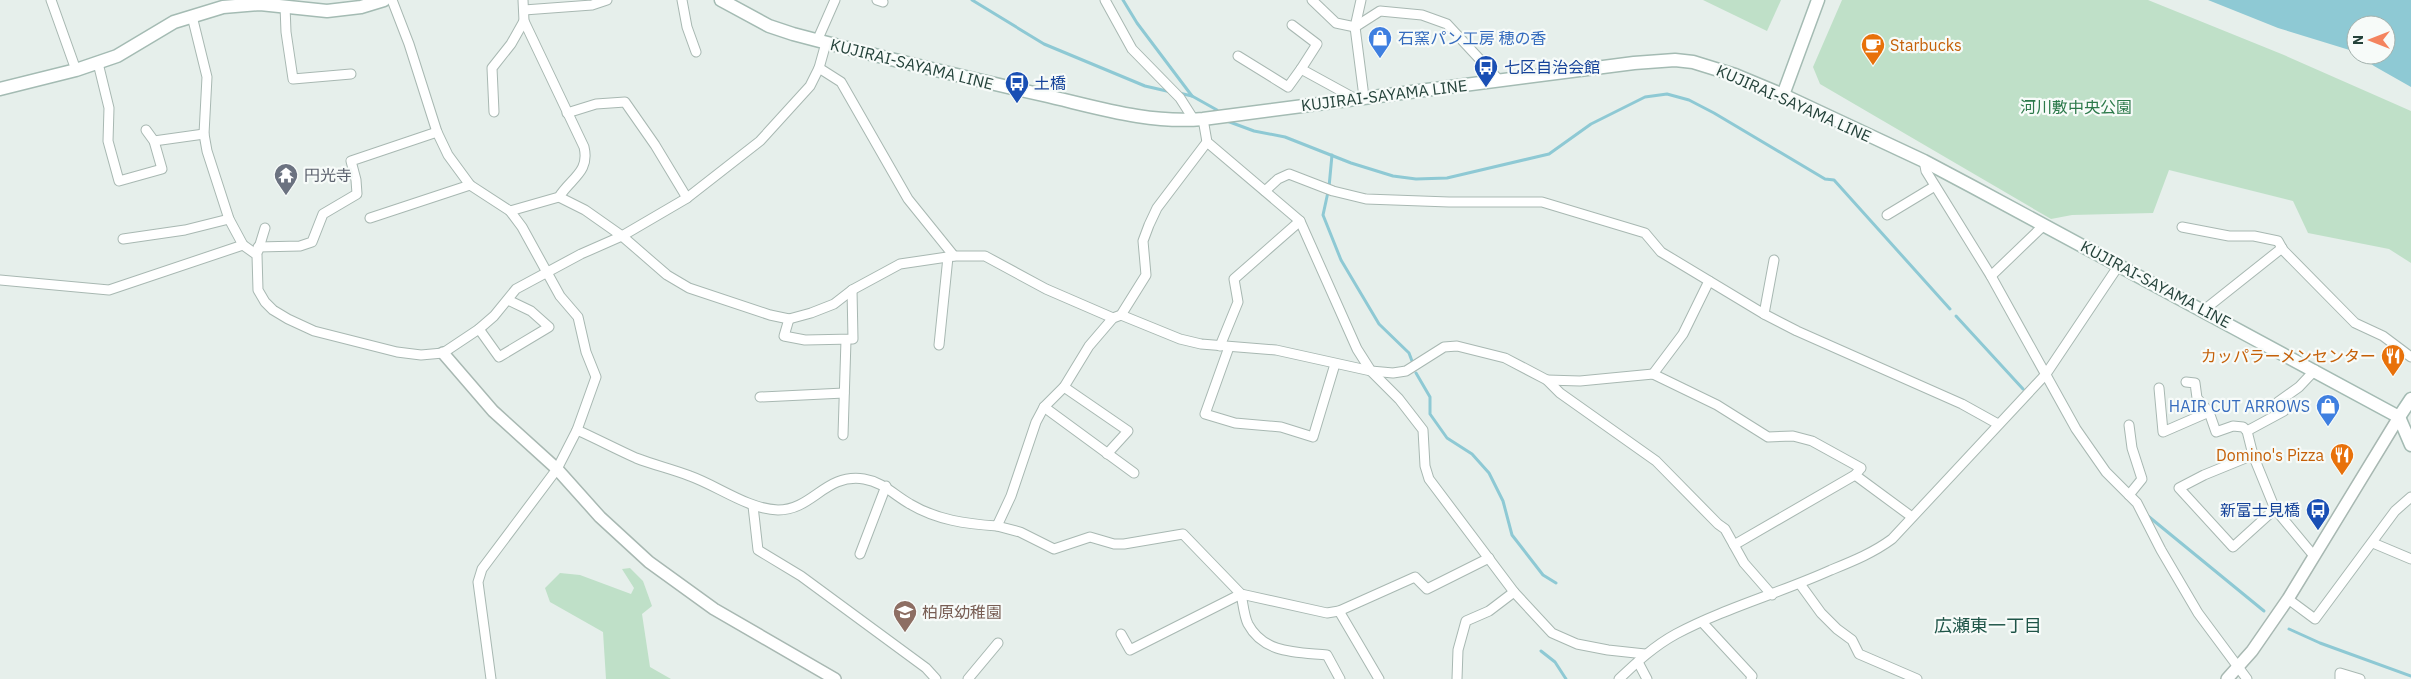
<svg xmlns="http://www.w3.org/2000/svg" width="2411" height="679" viewBox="0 0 2411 679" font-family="'IBM Plex Sans','Noto Sans JP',sans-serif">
<rect width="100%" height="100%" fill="#e6efeb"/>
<g fill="#bfe0c8">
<path d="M1703,0H1781L1767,31Z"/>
<path d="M1842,0H2148L2284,55L2411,111V263L2389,249L2308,233L2293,201L2169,170L2153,213L2072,215L2051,219L1820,84L1813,67Z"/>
<path d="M630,568L643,581L652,606L642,614L650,667L671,679H606L603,632L550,602L545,588L560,573L580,575L631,594L634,588L622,569Z"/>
</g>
<path fill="#8ec9d4" d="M2208,0H2411V87L2374,66L2359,55H2386V25H2356V52L2278,28Z"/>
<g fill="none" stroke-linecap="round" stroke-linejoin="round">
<g stroke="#8ec9d4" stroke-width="3">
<path d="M972,0L1044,44L1145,86L1171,92"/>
<path d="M1123,0L1137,23L1192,96"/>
<path d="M1179,93L1192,96L1217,110"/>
<path d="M1227,121L1254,131L1285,137L1351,163L1393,176L1416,179L1447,178L1549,154L1591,124L1645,97L1667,94L1689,100L1714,113L1825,179L1834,180L1950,309"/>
<path d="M1329,187L1332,155"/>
<path d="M1328,192L1323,215L1341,260L1379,324L1409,353L1412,361"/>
<path d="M1956,316L2023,389"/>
<path d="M1416,373L1430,397V414L1447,438L1472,454L1489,473L1503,501L1512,535L1543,575L1556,583"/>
<path d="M2148,516L2264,611"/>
<path d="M2289,629L2320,643L2411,676"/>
<path d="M1541,651L1555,662L1566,679"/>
</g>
<g stroke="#a8b8b2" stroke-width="11">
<g id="minor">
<path d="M51,0L76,70"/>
<path d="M392,0L409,44L437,132L448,155L470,185L510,211L522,227L560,296L578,317L586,352L596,377L577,430L557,469L482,569L478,582L491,679"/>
<path d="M682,0L687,27L696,52"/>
<path d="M877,0L883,2"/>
<path d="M1105,0L1132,49L1180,98L1194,120"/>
<path d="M1312,0L1336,23L1355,27L1380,11L1422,15L1447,24L1499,80"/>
<path d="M1361,0L1355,27L1364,97"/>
<path d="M285,6L286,32L293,79L351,74"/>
<path d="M524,10L592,5L607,0"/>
<path d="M192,16L207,77L204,134L207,151L229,219L243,245L257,255L258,290L265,302L273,310L288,319L314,331L397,352L421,355L443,353L479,329L494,316L516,289L581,254L622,236L687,198L760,141L810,86L819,68L826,43"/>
<path d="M1292,25L1317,44L1301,69L1354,98"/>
<path d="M817,41L835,0"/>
<path d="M1238,56L1288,87L1301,69"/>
<path d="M98,63L109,108L108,141L119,181L162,169L154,141L146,130"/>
<path d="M819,68L841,82L908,199L954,256"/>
<path d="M494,112L492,68L511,44L524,21"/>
<path d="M567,113L596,104L625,102L655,145L687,198"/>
<path d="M1203,119L1207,142L1300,221L1357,349L1371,371L1399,399L1423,430L1425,466L1429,479L1514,592L1552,633L1577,644L1608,650L1645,654"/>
<path d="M154,141L204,134"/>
<path d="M1924,161L1926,171L1991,276L2076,429L2106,472L2137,503L2161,550L2198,613L2247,679"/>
<path d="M1265,191L1278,179L1289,174L1333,191L1366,199L1449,202H1542L1645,233L1661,252L1764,314L1797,331L1962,404L1998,424"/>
<path d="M559,197L585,210L622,236L667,275L689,288L770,315L789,319L811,313L834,304L852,290L900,264L954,256H985L1046,289L1113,318"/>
<path d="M510,211L559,197C571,178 590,172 584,147L524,21L523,0"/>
<path d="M1887,215L1935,186"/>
<path d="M370,218L470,185"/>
<path d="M2182,227L2229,236H2254L2278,241L2283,250L2355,323L2383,336L2411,357"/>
<path d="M123,239L185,230L229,219"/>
<path d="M258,247L300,246L312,242L323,214L357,194L356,180L351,161L437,132"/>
<path d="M258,251L265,228"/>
<path d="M1991,276L2044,225"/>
<path d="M0,280L109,290L243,245"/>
<path d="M2204,310L2282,248"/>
<path d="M1764,314L1774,260"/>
<path d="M1121,315L1180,339L1201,344L1276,350L1371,371L1393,373L1406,371L1444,347L1457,346L1505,358L1547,380L1560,393L1656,461L1718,524L1725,529L1744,563L1772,595"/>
<path d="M789,319L784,336L805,340L853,339L852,290"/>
<path d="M479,329L499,357L549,327L531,311L508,300"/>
<path d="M939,345L948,257"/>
<path d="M1220,346L1238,302L1234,279L1300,221"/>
<path d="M1229,347L1205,414L1235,423L1281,427L1313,437L1335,364"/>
<path d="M1653,374L1683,334L1709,281"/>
<path d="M1547,380L1580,381L1653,374L1717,405L1768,437L1793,436L1812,441L1861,468L1855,475L1734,545"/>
<path d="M2186,382L2195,383L2197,398L2209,412L2216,432L2233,426L2243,427L2247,431L2253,455L2275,509L2314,556"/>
<path d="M1064,387L1128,431L1107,454"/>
<path d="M2159,388L2163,432L2209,412"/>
<path d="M760,397L844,393"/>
<path d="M1044,407L1134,473"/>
<path d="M2129,425L2132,448L2142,479L2129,495"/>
<path d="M577,430C597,439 616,449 636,458C654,465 672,469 690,476C718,486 748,509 778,510C813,510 825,473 864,479C883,482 894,495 910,504C937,520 966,524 997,526L1011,496L1036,422L1044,407L1064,387L1089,346L1113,318L1121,315L1146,275L1143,241L1149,225L1157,208L1207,142"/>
<path d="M2247,431L2284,411L2278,402L2299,387L2315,370"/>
<path d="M843,435L846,340"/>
<path d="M2253,455L2204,475L2179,488L2233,547L2275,509"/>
<path d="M1855,475L1912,517"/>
<path d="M753,506L758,550L801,576L926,668L936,679"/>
<path d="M997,526L1020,532L1054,549L1090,537L1114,544H1124L1183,534L1241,594L1327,613L1339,611L1415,577L1427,589L1489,558"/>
<path d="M2373,543L2411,559"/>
<path d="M860,554L886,486"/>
<path d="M1800,584L1821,613L1837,629L1852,640L1859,654L1917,679"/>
<path d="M2288,599L2315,619L2395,511L2411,497"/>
<path d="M1339,611L1379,679"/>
<path d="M1702,622L1752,676L1751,679"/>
<path d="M1121,634L1130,650L1241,594C1243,603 1244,616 1248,624C1264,654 1297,652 1327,655L1340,679"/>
<path d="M1638,662L1647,679"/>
<path d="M968,679L998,643"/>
<path d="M1457,679L1458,650L1466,621L1489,611L1514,592"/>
<path d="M1619,679C1637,662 1654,646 1676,634C1725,608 1780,593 1831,570C1853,561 1873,553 1892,539L2046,374L2119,265"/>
<path d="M2340,679V673L2360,679"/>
</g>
</g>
<g stroke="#a8b8b2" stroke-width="14">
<g id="tertiary">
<path d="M443,353L493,411L557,469L600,517L649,562L714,609L835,679"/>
<path d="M2227,679L2252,651L2288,599L2399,417"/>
</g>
</g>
<g stroke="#a4bbb3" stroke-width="15">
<g id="secondary">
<path d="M721,0L769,26L793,34C876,56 959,76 1043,95C1096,107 1148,124 1203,119L1634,63L1675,60L1693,62L1735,75L1783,95L1924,161L1973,187L2399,417L2411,445"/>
<path d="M0,89L76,70L117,56L174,22L223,7L260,4L327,11L361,7L384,0"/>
<path d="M1783,95L1818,0"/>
<path d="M2399,417L2411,399"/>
</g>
</g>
<use href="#minor" stroke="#fff" stroke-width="9"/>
<use href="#tertiary" stroke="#fff" stroke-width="11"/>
<use href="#secondary" stroke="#fff" stroke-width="12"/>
</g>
<defs>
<g id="shop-pin" transform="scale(1.25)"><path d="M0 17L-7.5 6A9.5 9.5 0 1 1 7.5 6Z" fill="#3f7fe0" stroke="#f7fbf9"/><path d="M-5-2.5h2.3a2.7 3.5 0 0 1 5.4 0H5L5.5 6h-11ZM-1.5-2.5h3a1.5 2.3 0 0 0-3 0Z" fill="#fff"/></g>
<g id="cafe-pin" transform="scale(1.25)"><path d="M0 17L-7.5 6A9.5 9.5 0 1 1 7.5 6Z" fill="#e8710a" stroke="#f7fbf9"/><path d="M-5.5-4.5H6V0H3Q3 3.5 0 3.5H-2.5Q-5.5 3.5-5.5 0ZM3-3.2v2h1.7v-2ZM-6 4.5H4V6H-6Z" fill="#fff"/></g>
<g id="bus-pin" transform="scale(1.25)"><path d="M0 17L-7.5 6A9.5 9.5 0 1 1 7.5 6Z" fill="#1a4fb4" stroke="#f7fbf9"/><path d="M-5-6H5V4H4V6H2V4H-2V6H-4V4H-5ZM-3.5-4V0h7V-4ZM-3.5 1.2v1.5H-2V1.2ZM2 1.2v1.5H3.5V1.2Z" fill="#fff"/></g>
<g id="temple-pin" transform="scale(1.25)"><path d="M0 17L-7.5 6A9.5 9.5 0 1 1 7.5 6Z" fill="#6b7280" stroke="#f7fbf9"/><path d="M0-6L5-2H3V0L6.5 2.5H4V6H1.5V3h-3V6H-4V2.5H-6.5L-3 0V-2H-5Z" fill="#fff"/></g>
<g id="restaurant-pin" transform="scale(1.25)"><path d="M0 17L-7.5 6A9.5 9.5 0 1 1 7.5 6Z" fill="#e8710a" stroke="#f7fbf9"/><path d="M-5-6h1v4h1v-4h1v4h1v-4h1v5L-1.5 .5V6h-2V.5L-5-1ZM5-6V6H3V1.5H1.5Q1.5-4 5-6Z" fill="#fff"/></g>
<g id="school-pin" transform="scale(1.25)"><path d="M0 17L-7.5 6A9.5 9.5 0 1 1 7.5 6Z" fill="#8d6e63" stroke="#f7fbf9"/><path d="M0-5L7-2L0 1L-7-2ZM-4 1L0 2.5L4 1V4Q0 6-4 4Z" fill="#fff"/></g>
</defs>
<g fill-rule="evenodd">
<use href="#shop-pin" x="1380" y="38"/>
<use href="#cafe-pin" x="1873" y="45"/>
<use href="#bus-pin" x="1486" y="67"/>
<use href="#bus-pin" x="1017" y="83"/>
<use href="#temple-pin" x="286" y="175"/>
<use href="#restaurant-pin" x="2393" y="356"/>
<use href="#shop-pin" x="2328" y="406"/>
<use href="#restaurant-pin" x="2342" y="455"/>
<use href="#bus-pin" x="2318" y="510"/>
<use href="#school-pin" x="905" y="612"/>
</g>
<g text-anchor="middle" stroke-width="4.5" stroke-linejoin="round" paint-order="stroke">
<g font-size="16" fill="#366cbe" stroke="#f7fbf9" text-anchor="start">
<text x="1398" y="44">石窯パン工房 穂の香</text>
<text x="2310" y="412" text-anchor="end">HAIR CUT ARROWS</text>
</g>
<g font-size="16" fill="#c56008" stroke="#f7fbf9" text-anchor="end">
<text x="1890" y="51" text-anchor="start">Starbucks</text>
<text x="2376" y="362">カッパラーメンセンター</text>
<text x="2324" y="461">Domino's Pizza</text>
</g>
<g font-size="16" fill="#24423a" stroke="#f7fbf9">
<text transform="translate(912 64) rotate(14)" y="6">KUJIRAI-SAYAMA LINE</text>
<text transform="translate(1384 95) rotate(-7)" y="6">KUJIRAI-SAYAMA LINE</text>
<text transform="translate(1794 103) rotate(24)" y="6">KUJIRAI-SAYAMA LINE</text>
<text transform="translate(2156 284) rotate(28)" y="6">KUJIRAI-SAYAMA LINE</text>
</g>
<g font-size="16" fill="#164399" stroke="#f7fbf9" text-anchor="start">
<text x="1504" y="73">七区自治会館</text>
<text x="1034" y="89">土橋</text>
<text x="2300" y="516" text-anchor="end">新富士見橋</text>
</g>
<g font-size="16" fill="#2d7a4b" stroke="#f7fbf9">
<text x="2076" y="113">河川敷中央公園</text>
</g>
<g font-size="16" fill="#5b616d" stroke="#f7fbf9" text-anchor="start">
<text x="304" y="181">円光寺</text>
</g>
<g font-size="16" fill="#785e54" stroke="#f7fbf9" text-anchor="start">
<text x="922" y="618">柏原幼稚園</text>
</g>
<g font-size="18" fill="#1f5548" stroke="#f7fbf9">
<text x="1988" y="632">広瀬東一丁目</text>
</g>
</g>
<g transform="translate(2371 40) rotate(270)"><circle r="24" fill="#f7fbf9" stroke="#a3b1ad"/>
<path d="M0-4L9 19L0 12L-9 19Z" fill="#f4845f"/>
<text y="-8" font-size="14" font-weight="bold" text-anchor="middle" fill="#24423a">N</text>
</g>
</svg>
